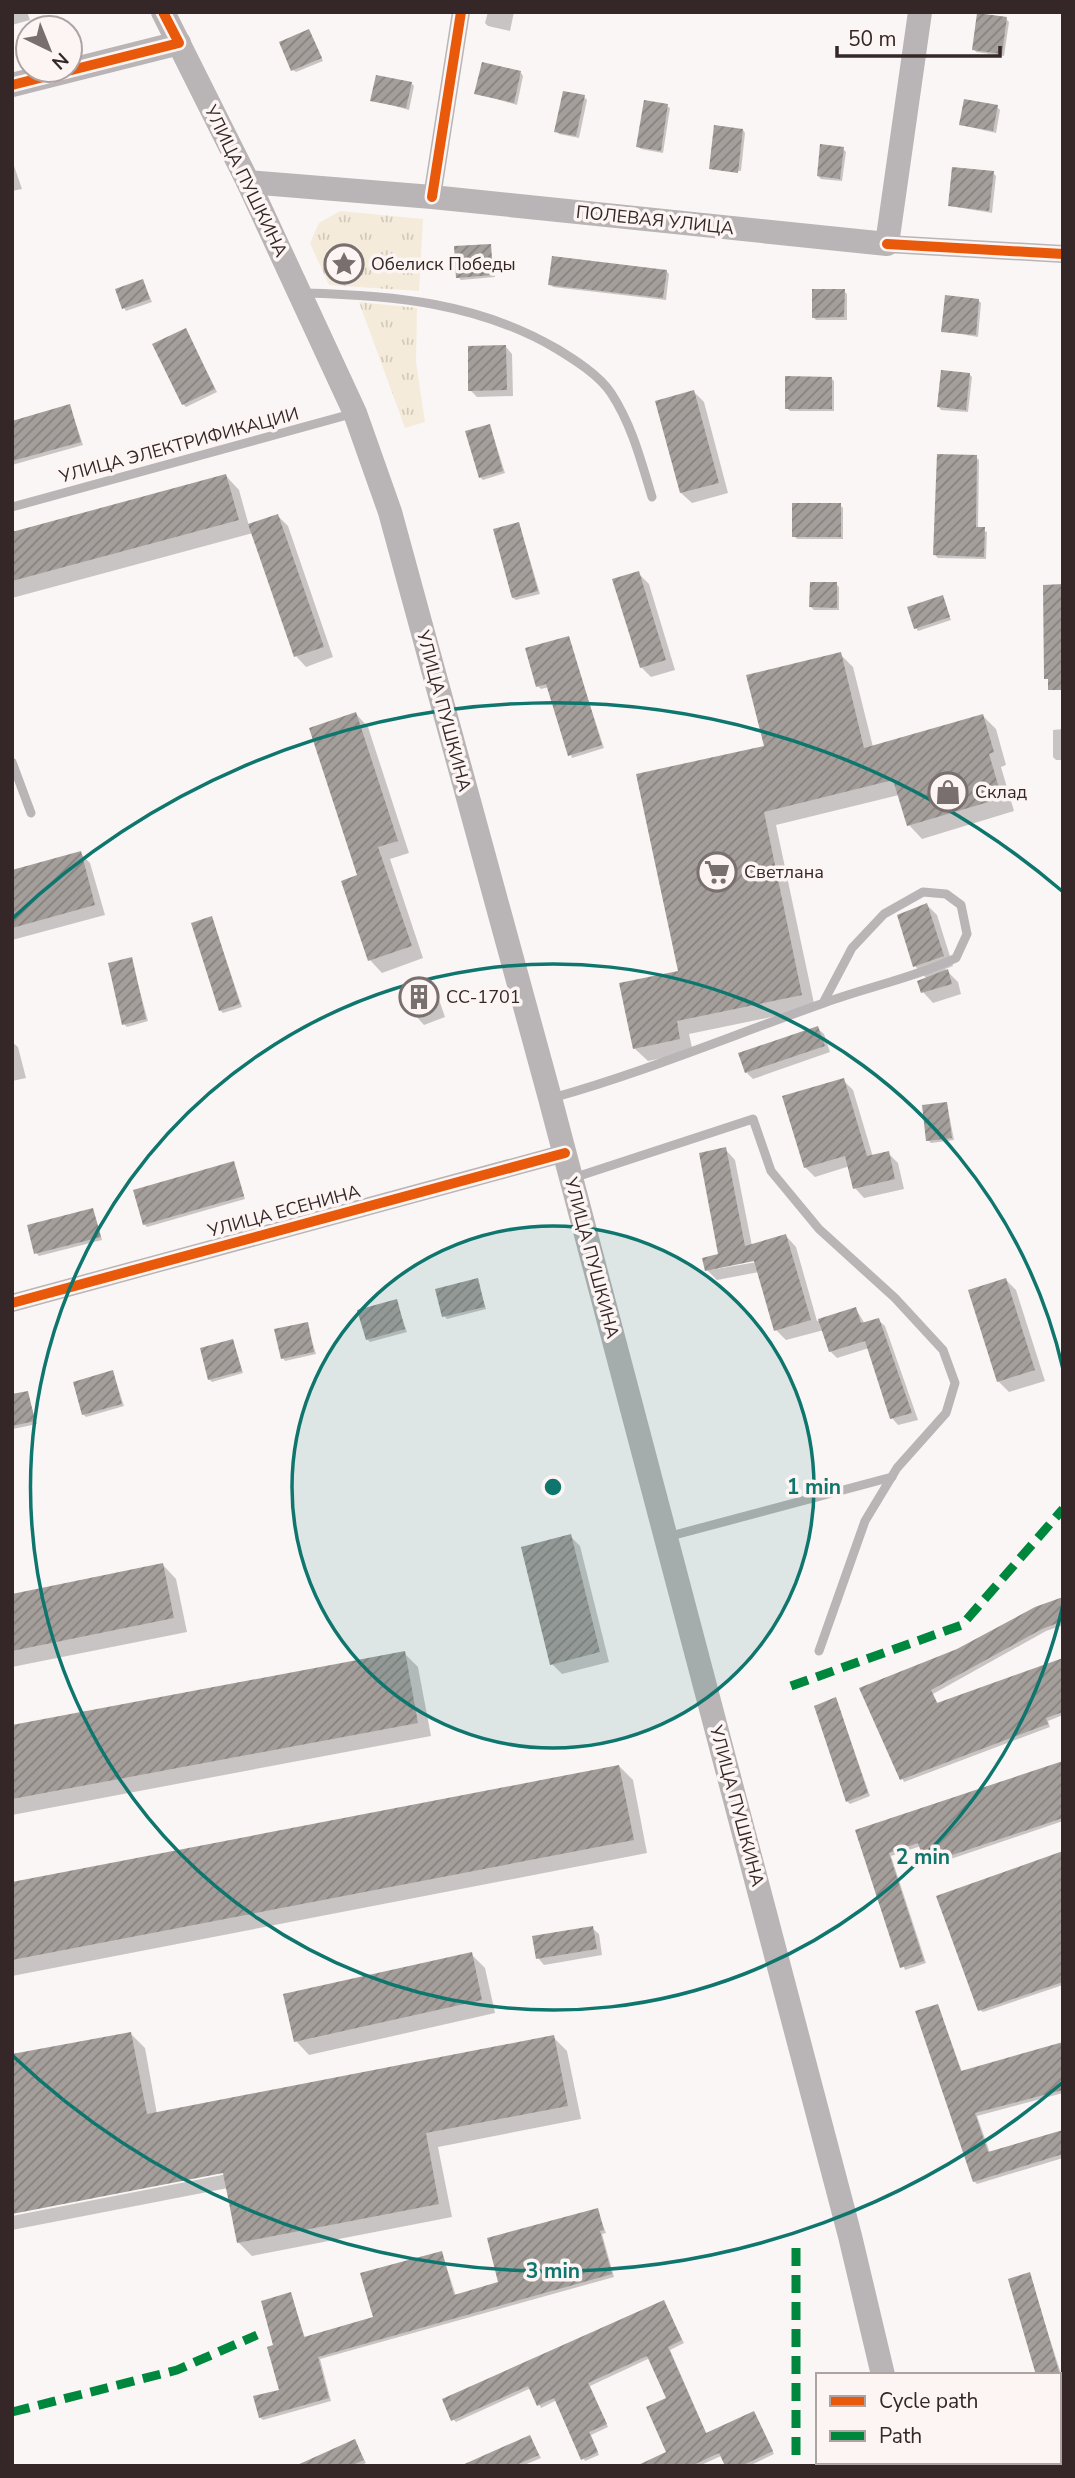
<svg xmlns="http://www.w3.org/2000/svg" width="1075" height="2478" viewBox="0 0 1075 2478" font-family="'Nunito Sans',sans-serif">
<defs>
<pattern id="grass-tufts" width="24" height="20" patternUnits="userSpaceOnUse" patternTransform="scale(1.75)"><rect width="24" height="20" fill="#f4ebda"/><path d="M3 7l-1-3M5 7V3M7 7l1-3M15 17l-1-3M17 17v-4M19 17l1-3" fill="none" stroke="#d2cabb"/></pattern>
<pattern id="building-hatch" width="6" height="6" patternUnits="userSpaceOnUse" patternTransform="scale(1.75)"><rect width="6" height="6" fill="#a59f9c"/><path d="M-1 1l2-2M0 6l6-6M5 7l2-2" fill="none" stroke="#87827f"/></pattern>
</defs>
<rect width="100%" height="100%" fill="#faf6f6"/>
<g fill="url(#grass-tufts)">
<path d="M340,211L423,219L419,291L329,285L310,243L319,223Z"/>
<path d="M359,302L417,308L416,362L425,422L405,428Z"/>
</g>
<g fill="#0003" fill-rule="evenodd">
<path d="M12,12H27L30,20L12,25Z"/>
<path d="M488,12H514L510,31L488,26L485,23Z"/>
<path d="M1006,19L1009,22L1004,56L976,52L974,49Z"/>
<path d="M309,31L323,61L296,72L293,70Z"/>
<path d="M521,73L523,76L517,105L476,93Z"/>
<path d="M411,83L414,86L409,110L372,100Z"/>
<path d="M584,97L587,100L579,138L559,134L556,131Z"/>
<path d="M667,106L670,108L663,153L641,149L638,146Z"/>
<path d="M997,107L1000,110L996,133L961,125Z"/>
<path d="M743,130L745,133L741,171L711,168Z"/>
<path d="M843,149L846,152L842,181L821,179L818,176Z"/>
<path d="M12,160L22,189L12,191Z"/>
<path d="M993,173L996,176L992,213L950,206Z"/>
<path d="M490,245L495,277L461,280L458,277Z"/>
<path d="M666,271L669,274L666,300L553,287L550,284Z"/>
<path d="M143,281L152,302L126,311L124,308Z"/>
<path d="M844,291L847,294V320H816L813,317Z"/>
<path d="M978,300L981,303L978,337L943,331Z"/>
<path d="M186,330L217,392L186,407L183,404Z"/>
<path d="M506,347L512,354L513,396L477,397L470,390Z"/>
<path d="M969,374L972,377L968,412L941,410L939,407Z"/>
<path d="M831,378L834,381V411H790L787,408Z"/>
<path d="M694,392L704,402L728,493L692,503L681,493Z"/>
<path d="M70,406L83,445L12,465V422Z"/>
<path d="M490,426L505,473L483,480L480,477Z"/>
<path d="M976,457L979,460L978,529L987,532L986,559L938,558L935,555Z"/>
<path d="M226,476L239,490L249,526L278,516L288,526L333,657L306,667L296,656L253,533L12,598V534Z"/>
<path d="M840,505L843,508V539H797L794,536Z"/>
<path d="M519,523L540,594L516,600L513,598Z"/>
<path d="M638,573L649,584L675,670L651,677L641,667Z"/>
<path d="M836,584L839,587V610H814L811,607Z"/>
<path d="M942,597L951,620L918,631L916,628Z"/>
<path d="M568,638L604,748L572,758L549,687L541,689L538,686Z"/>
<path d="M840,654L853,667L873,747L983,716L996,729L1006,765L1001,767L1014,811L922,839L909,825L899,795L776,825L815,1008L689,1034L693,1052L648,1061L634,1048L680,972L766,748Z"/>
<path d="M356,714L368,727L409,853L390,859L423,958L382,973L370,960L359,876Z"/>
<path d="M1063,729V760H1056L1053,757V730Z"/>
<path d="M80,853L90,863L105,915L12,940V871Z"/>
<path d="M927,905L937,915L953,966L945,969L958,982L961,994L933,1003L923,992L927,979L915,966Z"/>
<path d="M212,918L242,1007L223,1013L220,1010Z"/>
<path d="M131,959L148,1021L127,1027L124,1024Z"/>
<path d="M426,981L436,991L445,1017L424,1025L414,1014Z"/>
<path d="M817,1028L824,1034L830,1052L753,1079L746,1072Z"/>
<path d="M12,1042L18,1047L26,1078L12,1081Z"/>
<path d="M843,1080L853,1090L873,1157L888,1153L898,1163L904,1189L864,1198L855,1188L850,1166L815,1177L805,1167Z"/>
<path d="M947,1104L954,1140L931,1143L928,1140Z"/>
<path d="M725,1149L735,1160L752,1246L786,1236L796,1247L817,1321L856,1309L865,1324L878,1320L885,1326L918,1420L898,1425L892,1418L869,1348L837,1358L830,1351L824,1330L786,1340L776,1330L759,1272L717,1280L707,1270L720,1255ZM762,1258L763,1261L710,1270Z"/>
<path d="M233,1163L245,1199L147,1227L144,1224Z"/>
<path d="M93,1210L102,1240L39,1256L36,1253Z"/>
<path d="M477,1280L486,1309L447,1319L444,1316Z"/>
<path d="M1006,1280L1016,1290L1045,1381L1009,1392L998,1381Z"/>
<path d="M396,1301L407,1332L370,1342L367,1339Z"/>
<path d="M307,1324L316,1354L285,1361L283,1358Z"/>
<path d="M233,1341L243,1373L212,1382L209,1379Z"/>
<path d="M113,1372L124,1406L86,1417L83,1414Z"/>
<path d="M27,1393L37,1424L13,1429L12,1396Z"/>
<path d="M570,1536L580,1546L609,1662L562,1674L552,1664Z"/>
<path d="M163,1565L176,1579L187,1632L12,1667V1595Z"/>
<path d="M1063,1599V1625L1046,1631L933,1694L938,1704L1063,1660V1715L1048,1721L1050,1727L904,1782L862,1689L958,1650Z"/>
<path d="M404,1653L418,1667L431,1736L12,1815V1727Z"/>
<path d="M836,1699L870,1796L850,1804L847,1801Z"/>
<path d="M1063,1763V1821L930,1866L921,1846L891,1856L926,1963L905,1970L857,1831Z"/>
<path d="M619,1766L633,1780L647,1853L12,1976V1884Z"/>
<path d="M1063,1853V1985L983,2012L980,2010Z"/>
<path d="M592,1928L599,1934L602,1955L544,1965L538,1958Z"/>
<path d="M471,1954L485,1968L495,2013L309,2055L296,2041Z"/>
<path d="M938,2006L962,2072L1063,2044V2093L977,2116L990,2153L1063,2132V2158L977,2184L974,2181Z"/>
<path d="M131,2034L145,2048L157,2114L553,2037L567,2051L581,2119L438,2147L452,2217L252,2256L238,2242L228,2188L12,2230V2216L232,2173V2169L12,2212Z"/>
<path d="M597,2210L606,2233L602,2234L614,2277L320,2359L331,2401L263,2420L260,2417L281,2391L276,2346L291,2294L305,2338L375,2319L442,2253L456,2296L501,2283Z"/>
<path d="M1029,2274L1063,2380V2396L1059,2397V2375Z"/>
<path d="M664,2302L684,2343L670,2350L707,2435L754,2413L774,2454L749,2466H727L721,2456L699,2466H640L669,2453L668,2399L650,2358L590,2386L608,2427L591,2435L599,2455L585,2461L557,2400L541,2408L531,2388L456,2422L453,2419Z"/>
<path d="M530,2437L541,2458L522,2466H465Z"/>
<path d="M354,2441L366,2463L359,2466H302Z"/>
</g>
<g fill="url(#building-hatch)">
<path d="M977,13L1007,17L1002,54L972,50Z"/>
<path d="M309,29L322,58L291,71L279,42Z"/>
<path d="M482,62L521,71L514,103L474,94Z"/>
<path d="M376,75L412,82L406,108L370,101Z"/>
<path d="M563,91L585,95L576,136L554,132Z"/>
<path d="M964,99L998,105L993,131L959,125Z"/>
<path d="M644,100L668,104L661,151L636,147Z"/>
<path d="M714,125L743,129L738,173L709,169Z"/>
<path d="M820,144L844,147L840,179L817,176Z"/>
<path d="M952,167L994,171L989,211L948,206Z"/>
<path d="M491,244L493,275L456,278L454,246Z"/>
<path d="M552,256L667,270L663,298L548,285Z"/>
<path d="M143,279L150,299L122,309L115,289Z"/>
<path d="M812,289H845L844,317L812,318Z"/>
<path d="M945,295L979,299L976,335L941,332Z"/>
<path d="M186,328L215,389L182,405L152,344Z"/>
<path d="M506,345L507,390L468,391V346Z"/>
<path d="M941,370L970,373L966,410L937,407Z"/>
<path d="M785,376L832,377V409H785Z"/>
<path d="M694,390L719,483L680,493L655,401Z"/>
<path d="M70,404L81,442L12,461V421Z"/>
<path d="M490,424L503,471L479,478L465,431Z"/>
<path d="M937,454L977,455L976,527H985L984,557L933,555Z"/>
<path d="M226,474L239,520L12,581V532Z"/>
<rect x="792" y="503" width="49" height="34"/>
<path d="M278,514L324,647L294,657L248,524Z"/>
<path d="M519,522L538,591L512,598L493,529Z"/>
<path d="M639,571L666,660L640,668L612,579Z"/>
<path d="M810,582H837V608L809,607Z"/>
<path d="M1063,584V690H1048V679H1044L1043,585Z"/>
<path d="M943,595L950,617L914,629L907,607Z"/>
<path d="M569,636L602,745L568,756L546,684L536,687L525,648Z"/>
<path d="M841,652L864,748L983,714L994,752L989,754L1002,798L907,826L893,780L764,812L802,995L677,1021L680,1039L633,1049L619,983L678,971L636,774L764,746L746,675Z"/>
<path d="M356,712L398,841L378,847L412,946L368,961L341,881L357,875L309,728Z"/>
<path d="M81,851L95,905L12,928V870Z"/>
<path d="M927,903L944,956L913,967L897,915Z"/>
<path d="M212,916L240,1004L219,1011L191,923Z"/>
<path d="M132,957L146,1019L122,1025L108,963Z"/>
<path d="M948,969L952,984L921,993L917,981Z"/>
<path d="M426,979L436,1007L412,1015L402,987Z"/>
<path d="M818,1026L825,1046L745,1073L738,1053Z"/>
<path d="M844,1078L867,1156L889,1151L895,1179L853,1189L845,1156L804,1168L782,1096Z"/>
<path d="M947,1102L952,1138L926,1141L922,1105Z"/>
<path d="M726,1147L745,1246L786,1234L811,1320L774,1331L754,1261L705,1271L702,1258L718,1254L699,1153Z"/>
<path d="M234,1161L244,1196L143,1225L133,1190Z"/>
<path d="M93,1208L101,1237L34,1254L27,1225Z"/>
<path d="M478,1278L485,1307L442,1317L435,1289Z"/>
<path d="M1006,1278L1035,1370L997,1382L968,1290Z"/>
<path d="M397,1299L405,1329L366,1340L357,1310Z"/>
<path d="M856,1307L861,1323L879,1318L912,1413L890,1419L865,1341L829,1352L818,1319Z"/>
<path d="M308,1322L314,1352L281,1359L274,1329Z"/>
<path d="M233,1339L242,1371L208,1380L200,1348Z"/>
<path d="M113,1370L122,1404L82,1415L73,1382Z"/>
<path d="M28,1391L35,1421L12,1426V1394Z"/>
<path d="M571,1534L600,1652L550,1665L521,1547Z"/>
<path d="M163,1563L174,1618L12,1651V1594Z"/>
<path d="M1063,1597V1621L1042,1629L931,1690L937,1703L1063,1658V1712L1046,1718L1048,1724L900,1780L859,1688L957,1649L1035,1607Z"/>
<path d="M405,1651L418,1723L12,1799V1725Z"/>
<path d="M836,1697L868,1793L846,1802L814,1706Z"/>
<path d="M1063,1761V1818L925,1864L918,1843L889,1853L924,1961L900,1968L855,1830Z"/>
<path d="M619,1765L634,1840L12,1960V1882Z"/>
<path d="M1063,1851V1982L978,2011L936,1896Z"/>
<path d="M593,1926L597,1949L536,1959L532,1936Z"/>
<path d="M472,1952L482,2000L294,2042L283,1994Z"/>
<path d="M938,2004L961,2071L1063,2042V2090L975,2113L988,2152L1063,2130V2154L973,2182L915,2011Z"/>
<path d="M131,2032L147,2114L554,2035L568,2106L426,2133L439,2204L237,2243L223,2173L12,2214V2054Z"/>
<path d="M598,2208L604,2230L600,2231L612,2274L318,2357L329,2398L259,2418L253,2396L279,2390L267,2347L273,2345L261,2301L291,2292L304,2337L373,2317L360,2273L442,2251L454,2295L498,2282L487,2238Z"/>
<path d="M1030,2272L1060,2375H1036L1008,2279Z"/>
<path d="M664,2300L682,2340L668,2347L706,2433L754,2411L773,2451L741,2466H725L719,2453L691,2466H636L666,2452L646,2407L666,2398L647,2356L588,2383L607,2424L589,2432L598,2452L581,2460L554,2398L537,2406L528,2386L451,2421L442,2399Z"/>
<path d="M530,2435L539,2455L514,2466H460Z"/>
<path d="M355,2439L364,2460L350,2466H295Z"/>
</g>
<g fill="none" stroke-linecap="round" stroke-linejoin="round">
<g stroke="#b9b5b6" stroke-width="9">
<path d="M304,293C393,295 479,303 557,349C575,360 599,375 611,393C632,425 641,461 652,497"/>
<path d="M12,507L351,414"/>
<path d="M12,762L31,813"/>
<path d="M552,1098C645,1072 733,1035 824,1003C868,987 913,978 956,958L967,934L961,905L946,894L923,892L884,914L852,948L823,1003"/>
<path d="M573,1178L753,1119L771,1171L819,1229L895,1298L943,1350L955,1383L946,1413L897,1468L865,1521L819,1651"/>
<path d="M667,1537L892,1477"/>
</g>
<g stroke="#b9b5b6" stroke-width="18">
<path d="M432,197L461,12"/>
<path d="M887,244L1063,254"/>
<path d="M12,1303L565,1153"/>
</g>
<g stroke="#b9b4b5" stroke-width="24">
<path d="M163,12L248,182L355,413L390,512L550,1098L850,2236L883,2375"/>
<path d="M12,85L179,43"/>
<path d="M248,182L432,197L887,244L920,12"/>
<path d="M904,2462L905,2466"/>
</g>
<g stroke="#00873e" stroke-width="9" stroke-dasharray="18 9" stroke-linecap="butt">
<path d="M791,1686L962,1625L1063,1509"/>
<path d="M796,2248V2466"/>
<path d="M12,2412L177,2370L257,2335"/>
</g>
<g stroke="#fcf5f4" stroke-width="15">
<g id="cycleway">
<path d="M12,85L179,43L163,12"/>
<path d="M432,197L461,12"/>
<path d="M887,244L1063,254"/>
<path d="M12,1303L565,1153"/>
</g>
</g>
<use href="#cycleway" stroke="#e8590c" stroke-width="10"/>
</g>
<circle cx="553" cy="1487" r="261" fill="#0f766e" fill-opacity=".12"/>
<g fill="none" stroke="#0f766e" stroke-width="3.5">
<circle cx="553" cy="1487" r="261"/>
<path d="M1063 1605A523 523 0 1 1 1063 1369"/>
<path d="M1062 2083A784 784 0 0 1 13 2056M13 918A784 784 0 0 1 1062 891"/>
</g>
<defs>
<g id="sight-ring" transform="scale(2.0125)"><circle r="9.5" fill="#fcf5f4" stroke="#7a6f6f" stroke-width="1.5"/><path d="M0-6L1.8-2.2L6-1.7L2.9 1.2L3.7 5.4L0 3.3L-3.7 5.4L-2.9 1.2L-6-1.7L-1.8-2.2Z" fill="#7a6f6f"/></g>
<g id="shop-ring" transform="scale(2.0125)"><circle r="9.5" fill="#fcf5f4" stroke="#7a6f6f" stroke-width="1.5"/><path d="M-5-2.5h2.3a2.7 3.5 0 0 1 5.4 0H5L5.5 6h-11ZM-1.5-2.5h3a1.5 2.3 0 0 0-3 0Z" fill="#7a6f6f"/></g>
<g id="supermarket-ring" transform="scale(2.0125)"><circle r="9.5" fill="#fcf5f4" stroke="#7a6f6f" stroke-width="1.5"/><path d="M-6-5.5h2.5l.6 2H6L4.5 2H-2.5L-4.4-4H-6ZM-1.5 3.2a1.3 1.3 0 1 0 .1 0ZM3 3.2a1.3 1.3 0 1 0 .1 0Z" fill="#7a6f6f"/></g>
<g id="building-ring" transform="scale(2.0125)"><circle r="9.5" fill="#fcf5f4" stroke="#7a6f6f" stroke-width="1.5"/><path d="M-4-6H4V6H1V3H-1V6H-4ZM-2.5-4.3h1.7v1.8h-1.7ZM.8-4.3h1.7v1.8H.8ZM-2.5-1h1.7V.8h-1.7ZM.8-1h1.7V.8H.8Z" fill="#7a6f6f"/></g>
</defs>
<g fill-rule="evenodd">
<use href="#sight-ring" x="344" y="264"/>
<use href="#shop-ring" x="948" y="792"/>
<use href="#supermarket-ring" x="717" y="872"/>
<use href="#building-ring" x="419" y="997"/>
</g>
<g text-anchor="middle" stroke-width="7" stroke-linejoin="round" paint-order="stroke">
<g font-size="18" fill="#352727" stroke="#fcf5f4">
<text transform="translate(246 181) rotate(64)" y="6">УЛИЦА ПУШКИНА</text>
<text transform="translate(655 220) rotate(6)" y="6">ПОЛЕВАЯ УЛИЦА</text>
<text transform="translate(179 445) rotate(-15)" y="6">УЛИЦА ЭЛЕКТРИФИКАЦИИ</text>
<text transform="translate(444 711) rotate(75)" y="6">УЛИЦА ПУШКИНА</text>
<text transform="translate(284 1211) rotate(-15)" y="6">УЛИЦА ЕСЕНИНА</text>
<text transform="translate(592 1258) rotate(75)" y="6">УЛИЦА ПУШКИНА</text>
<text transform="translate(737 1806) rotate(75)" y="6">УЛИЦА ПУШКИНА</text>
</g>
<g font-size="18" fill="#352727" stroke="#fcf5f4" text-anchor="start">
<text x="371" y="270">Обелиск Победы</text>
<text x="975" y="798">Склад</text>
<text x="744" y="878">Светлана</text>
<text x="446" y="1003">СС-1701</text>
</g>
</g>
<circle cx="553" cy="1487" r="10" fill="#0f766e" stroke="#fcf5f4" stroke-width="3.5"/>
<g font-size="21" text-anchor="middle" font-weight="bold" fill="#0f766e" stroke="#fcf5f4" stroke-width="7" stroke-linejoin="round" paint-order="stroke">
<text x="814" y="1494">1 min</text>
<text x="923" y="1864">2 min</text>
<text x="553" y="2278">3 min</text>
</g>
<rect width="1075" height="2478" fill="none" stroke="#352727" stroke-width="28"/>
<rect x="816" y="2373" width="245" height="91" fill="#fcf5f4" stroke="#aca3a2" stroke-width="2"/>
<rect x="830" y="2396" width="35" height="10" fill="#e8590c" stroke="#aca3a2" stroke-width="2"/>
<text x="879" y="2408" font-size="21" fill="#352727">Cycle path</text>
<rect x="830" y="2431" width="35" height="10" fill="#00873e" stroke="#aca3a2" stroke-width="2"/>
<text x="879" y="2443" font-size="21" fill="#352727">Path</text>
<g transform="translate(49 49) rotate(137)"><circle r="33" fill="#fcf5f4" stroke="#aca3a2" stroke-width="2"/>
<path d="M0-5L12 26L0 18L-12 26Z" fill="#7a6f6f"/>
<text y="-10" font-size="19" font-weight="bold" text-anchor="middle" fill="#352727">N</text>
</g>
<path d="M837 46v10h163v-10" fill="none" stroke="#352727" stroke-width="3.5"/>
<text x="848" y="46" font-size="21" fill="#352727" stroke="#fcf5f4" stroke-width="5" paint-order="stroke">50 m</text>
</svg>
